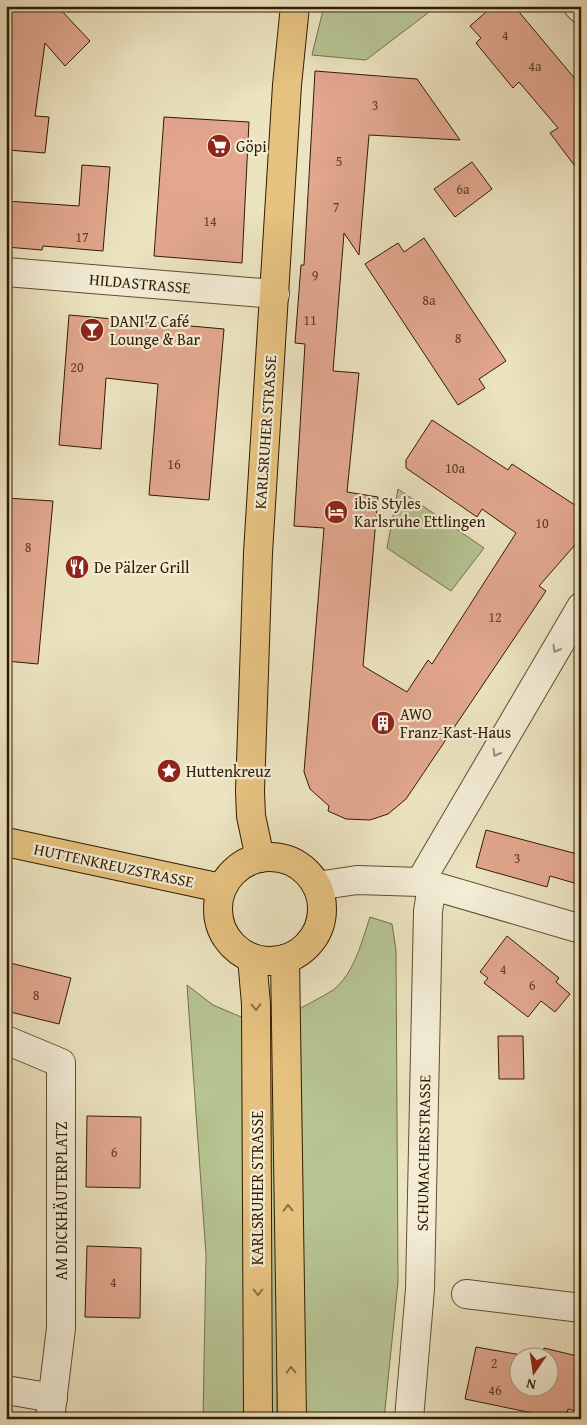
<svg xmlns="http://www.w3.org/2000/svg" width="587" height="1425" viewBox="0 0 587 1425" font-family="'Gentium Book Plus',serif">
<rect width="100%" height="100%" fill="#ece3c0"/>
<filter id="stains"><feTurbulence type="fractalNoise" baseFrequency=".004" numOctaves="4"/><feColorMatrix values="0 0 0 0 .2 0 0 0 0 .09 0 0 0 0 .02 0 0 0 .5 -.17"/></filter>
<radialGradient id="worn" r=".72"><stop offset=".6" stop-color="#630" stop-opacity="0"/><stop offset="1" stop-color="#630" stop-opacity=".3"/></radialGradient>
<g fill="#b7c493" stroke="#74704a">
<path d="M324,6H437L366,60L312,55Z"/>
<path d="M398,489L484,548L451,591L387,548Z"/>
<path d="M370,917L392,924L396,950L398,1282L384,1419H300L299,1009C310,1003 322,997 333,990C354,974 362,941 370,917Z"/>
<path d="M187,985L213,1005L246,1019V1419H203L206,1255Z"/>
<path d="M264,1017L278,1018L277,1419H266Z"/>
</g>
<g fill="#e2a78e" stroke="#311b00">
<path d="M6,6H57L90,41L65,66L45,43L35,116L49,117L45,153L8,150L11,113H6Z"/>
<path d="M493,6H514L581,86V174L550,133L558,128L519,82L513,88L476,43L481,38L470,26Z"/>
<path d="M315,71L417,79L460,140L369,135L359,255L344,233L333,371L359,373L347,492L378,497L363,666L407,692L428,660L432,664L516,533L482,509L477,517L406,468V460L432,420L508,470L512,464L581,509V538L539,586L546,591L406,799L388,814L370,820L346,819L328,811L329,806L310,789L304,772L324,528L294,526L305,344L295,343L301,265H304Z"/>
<path d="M164,117L249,122L242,263L154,256Z"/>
<path d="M472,162L492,189L455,217L434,189Z"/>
<path d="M82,165L110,167L103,251L43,246L42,250L6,247V201L79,206Z"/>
<path d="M424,238L506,361L479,379L485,388L458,405L365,264L398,243L404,252Z"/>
<path d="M69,315L224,329L209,500L149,495L158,384L106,378L101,449L59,445Z"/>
<path d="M6,498L53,501L38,664L6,661Z"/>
<path d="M486,830L581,855V885L550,876L547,887L476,867Z"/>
<path d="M507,936L559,978L556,982L570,994L555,1012L541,1001L528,1017L484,983L488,978L480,972Z"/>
<path d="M6,962L71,978L59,1024L6,1011Z"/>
<path d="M498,1036H523L524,1079H499Z"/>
<path d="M87,1116L141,1117L140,1188L86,1187Z"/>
<path d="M87,1246L141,1248L140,1318L85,1317Z"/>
<path d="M476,1347L538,1358H520V1388H550V1358H542L544,1348L581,1357V1412L568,1409L566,1419H561L465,1399Z"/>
</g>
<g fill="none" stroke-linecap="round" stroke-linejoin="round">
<g stroke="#604d30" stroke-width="30">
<g id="minor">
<path d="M578,6L581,9"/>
<path d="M6,272L275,294"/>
<path d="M420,882L581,607"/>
<path d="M317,886L357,880L420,882L581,929"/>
<path d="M6,1040L61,1063V1328L50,1419"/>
<path d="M466,1294L581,1308"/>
<path d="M6,1390L53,1398"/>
<path d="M409,1419L420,1289L428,911L432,886"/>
</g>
</g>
<g stroke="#311b00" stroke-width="30">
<g id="major">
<path d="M6,842L221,888"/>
<circle cx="270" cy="909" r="52"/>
<path d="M260,858L251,816L250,791L258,553L287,85L295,6"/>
<path d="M252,958L256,1004L258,1419"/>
<path d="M285,959L292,1419"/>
</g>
</g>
<use href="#minor" stroke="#f3edd6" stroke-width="28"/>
<use href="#major" stroke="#e6c280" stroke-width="28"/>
</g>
<defs><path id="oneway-chevron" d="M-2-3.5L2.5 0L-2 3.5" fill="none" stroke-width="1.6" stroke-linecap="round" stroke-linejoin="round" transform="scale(1.25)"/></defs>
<g stroke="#9c8e76">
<use href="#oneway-chevron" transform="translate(556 649) rotate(120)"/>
<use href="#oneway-chevron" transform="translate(496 753) rotate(120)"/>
</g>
<g stroke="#8c6e40">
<use href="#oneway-chevron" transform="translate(256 1007) rotate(88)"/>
<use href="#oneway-chevron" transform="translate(288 1208) rotate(-91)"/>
<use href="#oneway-chevron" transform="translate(258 1292) rotate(90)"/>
<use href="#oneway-chevron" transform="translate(291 1370) rotate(-91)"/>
</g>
<defs>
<g id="supermarket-disc" transform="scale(1.25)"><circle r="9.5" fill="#8f2418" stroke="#f3edd6"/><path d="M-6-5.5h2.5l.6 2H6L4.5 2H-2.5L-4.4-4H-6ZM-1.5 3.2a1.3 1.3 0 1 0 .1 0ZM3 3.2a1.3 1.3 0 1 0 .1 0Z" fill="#fff"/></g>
<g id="bar-disc" transform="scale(1.25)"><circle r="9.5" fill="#8f2418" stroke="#f3edd6"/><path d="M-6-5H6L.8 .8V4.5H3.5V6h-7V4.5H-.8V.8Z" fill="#fff"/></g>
<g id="hotel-disc" transform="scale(1.25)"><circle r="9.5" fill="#8f2418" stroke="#f3edd6"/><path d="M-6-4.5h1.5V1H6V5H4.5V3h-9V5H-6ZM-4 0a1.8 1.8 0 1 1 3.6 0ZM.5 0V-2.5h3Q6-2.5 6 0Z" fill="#fff"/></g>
<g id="restaurant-disc" transform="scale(1.25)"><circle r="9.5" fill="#8f2418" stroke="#f3edd6"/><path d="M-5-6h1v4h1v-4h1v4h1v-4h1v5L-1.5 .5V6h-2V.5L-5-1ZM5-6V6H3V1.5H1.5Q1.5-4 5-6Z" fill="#fff"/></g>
<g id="building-disc" transform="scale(1.25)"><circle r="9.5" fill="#8f2418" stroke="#f3edd6"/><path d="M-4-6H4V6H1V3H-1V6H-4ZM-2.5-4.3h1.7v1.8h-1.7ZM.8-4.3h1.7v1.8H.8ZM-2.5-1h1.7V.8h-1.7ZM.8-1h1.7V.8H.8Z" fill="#fff"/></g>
<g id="sight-disc" transform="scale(1.25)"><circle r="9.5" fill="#8f2418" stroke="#f3edd6"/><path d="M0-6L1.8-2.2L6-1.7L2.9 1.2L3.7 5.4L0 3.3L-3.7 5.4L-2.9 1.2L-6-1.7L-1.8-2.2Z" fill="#fff"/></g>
</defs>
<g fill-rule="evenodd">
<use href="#supermarket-disc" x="219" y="146"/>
<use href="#bar-disc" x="92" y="330"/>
<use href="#hotel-disc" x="336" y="512"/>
<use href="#restaurant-disc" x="77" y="567"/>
<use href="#building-disc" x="383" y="723"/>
<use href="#sight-disc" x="169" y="771"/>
</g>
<g text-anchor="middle" stroke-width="4.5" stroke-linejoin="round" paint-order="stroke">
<g font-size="14" fill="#5d3e24">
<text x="505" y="40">4</text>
<text x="535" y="71">4a</text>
<text x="375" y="110">3</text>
<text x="339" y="166">5</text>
<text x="463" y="194">6a</text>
<text x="336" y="212">7</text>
<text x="210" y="226">14</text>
<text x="82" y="242">17</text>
<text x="315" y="280">9</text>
<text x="429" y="305">8a</text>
<text x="310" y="325">11</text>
<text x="458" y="343">8</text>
<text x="77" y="372">20</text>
<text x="174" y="469">16</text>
<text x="455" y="473">10a</text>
<text x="542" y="528">10</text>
<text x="28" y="552">8</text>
<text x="495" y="622">12</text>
<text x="517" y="863">3</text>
<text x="503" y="974">4</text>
<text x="532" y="990">6</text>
<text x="36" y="1000">8</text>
<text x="114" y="1157">6</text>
<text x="113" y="1287">4</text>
<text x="494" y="1368">2</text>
<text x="495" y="1395">46</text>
</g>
<g font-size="16" fill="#311b00" stroke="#f3edd6" text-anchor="start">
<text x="236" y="152">Göpi</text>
<text x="110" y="327">DANI'Z Café<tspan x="110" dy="18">Lounge &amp; Bar</tspan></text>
<text x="354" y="509">ibis Styles<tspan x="354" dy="18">Karlsruhe Ettlingen</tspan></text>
<text x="94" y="573">De Pälzer Grill</text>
<text x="400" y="720">AWO<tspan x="400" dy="18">Franz-Kast-Haus</tspan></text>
<text x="186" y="777">Huttenkreuz</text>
</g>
<g font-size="16" fill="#311b00" stroke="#f3edd6">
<text transform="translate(140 283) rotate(5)" y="6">HILDASTRASSE</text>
<text transform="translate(265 432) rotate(-86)" y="6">KARLSRUHER STRASSE</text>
<text transform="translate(114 865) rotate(12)" y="6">HUTTENKREUZSTRASSE</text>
<text transform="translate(423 1153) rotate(-89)" y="6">SCHUMACHERSTRASSE</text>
<text transform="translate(257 1188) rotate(-90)" y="6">KARLSRUHER STRASSE</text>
<text transform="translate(61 1201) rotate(-90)" y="6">AM DICKHÄUTERPLATZ</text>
</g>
</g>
<rect width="587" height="1425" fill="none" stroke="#ece3c0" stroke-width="25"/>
<rect x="8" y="8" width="572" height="1410" fill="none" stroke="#311b00" stroke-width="2.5"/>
<rect x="12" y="12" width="562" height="1400" fill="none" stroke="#311b00"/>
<g transform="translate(534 1372) rotate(193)"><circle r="24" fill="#f3edd6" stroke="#a59980"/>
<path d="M0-4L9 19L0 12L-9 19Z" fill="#8f2418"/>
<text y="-8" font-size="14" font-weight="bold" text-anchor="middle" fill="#311b00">N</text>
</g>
<rect width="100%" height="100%" filter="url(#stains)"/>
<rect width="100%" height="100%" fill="url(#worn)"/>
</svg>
